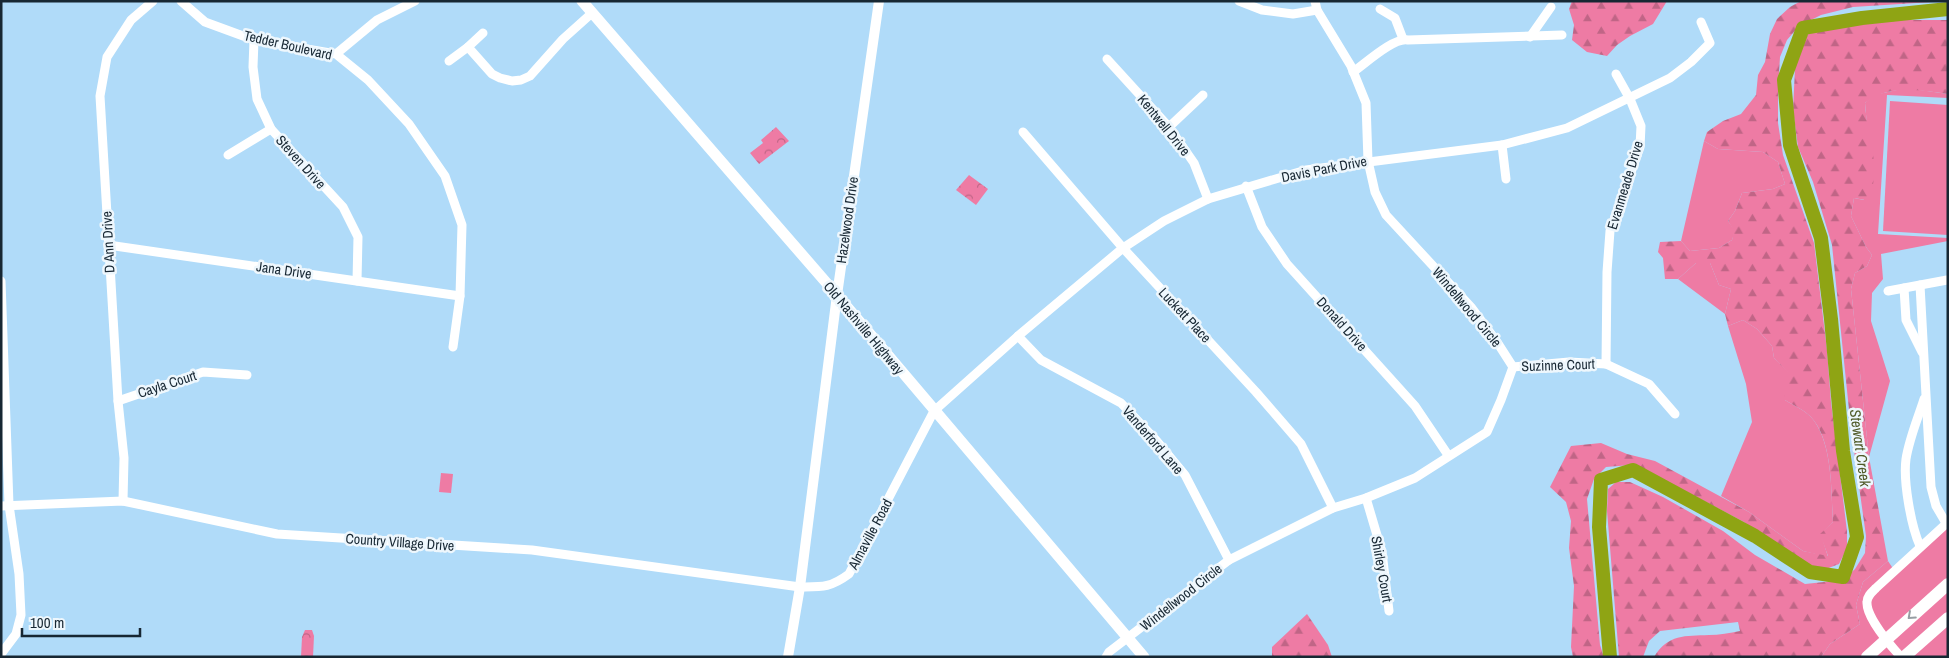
<svg xmlns="http://www.w3.org/2000/svg" width="1949" height="658" viewBox="0 0 1949 658" font-family="'Archivo Narrow',sans-serif">
<defs>
<pattern id="forest-firs" width="22" height="20" patternUnits="userSpaceOnUse" patternTransform="scale(1.25)"><rect width="22" height="20" fill="#ee7ba4"/><path d="M5 1l3.5 6h-7zM16 11l3.5 6h-7z" fill="#c06586"/></pattern>
<pattern id="park-crowns" width="20" height="18" patternUnits="userSpaceOnUse" patternTransform="scale(1.25)"><rect width="20" height="18" fill="#ee7ba4"/><path d="M2 6a3 3 0 1 1 6 0M12 15a3 3 0 1 1 6 0" fill="none" stroke="#c06586"/></pattern>
</defs>
<rect width="100%" height="100%" fill="#b0dbf9"/>
<g fill="#ee7ba4">
<path d="M1906,88L1948,94V98L1887,95L1878,234L1948,238V241L1881,254L1883,279L1872,293L1871,321L1890,381L1869,457L1851,289L1855,273L1867,266L1872,255L1866,247L1851,216L1854,198L1864,200L1867,125L1865,103L1874,95Z"/>
<path d="M1890,101L1948,105V235L1883,231Z"/>
<path d="M1704,141L1718,149L1763,152L1778,162L1785,184L1773,189L1742,193L1735,211L1728,221L1735,231L1732,240L1719,248L1690,251L1681,241Z"/>
<path d="M1696,263H1710L1719,285L1731,289L1725,314L1678,279Z"/>
<path d="M1743,320L1757,329L1772,346L1774,358L1791,375L1785,400C1793,405 1804,410 1811,417C1833,442 1831,491 1833,522L1821,534L1828,557L1803,551L1749,512L1721,496L1752,422L1746,384L1728,326Z"/>
<path d="M441,473L453,474L451,493L439,492Z"/>
<path d="M1948,522V657H1821L1830,644L1860,624L1856,605L1863,582L1888,561L1894,570Z"/>
</g>
<g fill="url(#forest-firs)">
<path d="M1572,1H1667L1653,24L1630,36L1617,45L1607,56L1587,52L1572,40L1574,25L1569,9Z"/>
<path d="M1801,1H1948L1853,7L1821,15L1799,26L1787,40L1780,57L1778,88V123L1783,155L1814,243L1827,350L1831,402L1847,531V548L1839,564L1826,569L1808,566L1773,544L1744,522L1672,484L1631,465L1606,467L1594,479L1587,499L1600,645L1604,657H1573L1571,647L1574,586L1569,548L1571,521L1566,502L1550,487L1571,446L1601,443L1627,454L1655,461L1749,512L1803,551L1828,556L1820,534L1833,522C1831,491 1833,441 1811,417C1804,410 1793,405 1785,400L1784,386L1790,375L1774,358L1772,346L1757,329L1743,320L1728,326L1725,314L1731,289L1719,285L1710,263H1696L1678,279H1665L1663,258L1658,252L1660,242L1681,241L1690,251L1719,248L1732,240L1734,231L1728,221L1735,211L1742,193L1773,189L1785,184L1778,162L1763,152L1718,149L1704,141L1707,132L1723,121L1741,114L1756,95L1758,75L1765,62L1770,34L1777,19L1790,7Z"/>
<path d="M1894,20H1948V94C1919,90 1889,84 1865,103C1866,123 1872,142 1874,162C1875,174 1873,186 1871,197L1865,200L1854,198L1851,216L1866,247L1872,255L1867,266L1855,273L1851,289L1869,457L1888,561L1863,582L1856,605L1860,624L1830,644L1821,657H1654C1668,634 1685,636 1709,635C1719,635 1730,633 1740,631L1738,622L1660,631L1649,641L1643,657H1619L1607,511L1608,489L1616,482H1630L1663,497L1723,531L1755,555L1805,584L1843,580L1855,569L1865,553L1866,536L1851,429L1832,245L1813,182L1798,147L1793,110L1795,69L1801,48L1808,34L1832,27Z"/>
<path d="M1307,614L1328,645L1332,657H1272V647Z"/>
</g>
<g fill="url(#park-crowns)">
<path d="M776,127L789,141L759,164L750,153L763,143L761,140Z"/>
<path d="M969,175L988,189L976,205L956,190Z"/>
<path d="M305,630H312L314,636L313,657H301L302,637Z"/>
</g>
<g fill="none" stroke-linecap="round" stroke-linejoin="round">
<path stroke="#8fa414" stroke-width="14" d="M1610,657L1599,527L1601,480L1633,470L1755,536L1810,572L1843,577L1857,537L1843,451L1831,319L1821,238L1790,145L1784,80L1803,28L1862,18L1948,9"/>
<g stroke="#fff" stroke-width="9">
<path d="M181,1L205,22L254,40L336,54L368,80L409,124L445,176L462,225L460,296L453,347"/>
<path d="M1239,1L1262,10L1293,14L1317,10"/>
<path d="M1380,9L1395,18L1403,39"/>
<path d="M483,33L468,47L492,74L500,78L512,81L521,80L530,76L563,39L592,13"/>
<path d="M1530,37L1551,7"/>
<path d="M254,40L253,67L257,99L271,129L343,207L358,237L357,281"/>
<path d="M336,54L377,20L415,1"/>
<path d="M1107,59L1169,127L1194,163L1208,199"/>
<path d="M449,61L468,47"/>
<path d="M1353,72C1366,63 1394,37 1408,40L1562,35"/>
<path d="M1169,127L1203,95"/>
<path d="M1023,132L1123,248L1256,392L1301,444L1333,508"/>
<path d="M1502,145L1506,179"/>
<path d="M228,155L271,129"/>
<path d="M1246,186L1262,227L1287,264L1415,406L1448,455"/>
<path d="M108,245L460,296"/>
<path d="M1,281L9,505L19,574L21,615L16,634L1,654"/>
<path d="M1920,285L1931,487L1936,506L1946,523"/>
<path d="M1904,288L1906,320L1922,352"/>
<path d="M1888,291L1947,280"/>
<path d="M1018,336L1041,360L1121,403L1156,440L1185,475L1229,560"/>
<path d="M1606,364L1607,272L1610,231L1640,147L1641,126L1630,99L1616,74"/>
<path d="M1513,367L1569,362L1606,364L1649,384L1675,414"/>
<path d="M118,401L203,372L247,375"/>
<path d="M1366,498L1382,552L1389,611"/>
<path d="M123,501L124,458L118,401L100,96L107,57L131,20L153,1"/>
<path d="M1,506L123,501L277,534L532,550L800,587C822,587 830,588 849,574L934,411L1018,336L1123,248L1164,221L1208,199L1306,170L1502,145L1567,128L1670,78L1691,62L1710,43L1701,22"/>
<path d="M1920,546C1911,526 1903,481 1906,459C1909,439 1918,418 1924,399"/>
<path d="M1106,657L1109,652L1229,560L1333,508L1366,498L1415,478L1487,432L1501,400L1513,367L1497,342L1471,307L1386,215L1375,192L1368,161L1366,103L1351,66L1317,10L1315,1"/>
<path d="M1901,657C1891,646 1866,617 1867,602C1867,596 1872,592 1876,588L1948,522"/>
</g>
<path stroke="#fff" stroke-width="10" d="M788,657L800,587L837,295L879,1"/>
<path stroke="#fff" stroke-width="11" d="M582,1L837,295L1144,657"/>
<g stroke="#fff" stroke-width="12">
<path d="M1867,657L1948,584"/>
<path d="M1904,657L1948,618"/>
</g>
</g>
<defs><path id="oneway-chevron" d="M-2-3.5L2.5 0L-2 3.5" fill="none" stroke-width="1.6" stroke-linecap="round" stroke-linejoin="round" transform="scale(1.25)"/></defs>
<use stroke="#979ea3" href="#oneway-chevron" transform="translate(1911 616) rotate(138)"/>
<g text-anchor="middle" stroke-width="5" stroke-linejoin="round" paint-order="stroke">
<g font-size="14" fill="#172733" stroke="#eef7fd">
<text transform="translate(288 45) rotate(13)" y="5">Tedder Boulevard</text>
<text transform="translate(1164 125) rotate(51)" y="5">Kentwell Drive</text>
<text transform="translate(301 162) rotate(48)" y="5">Steven Drive</text>
<text transform="translate(1324 169) rotate(-11)" y="5">Davis Park Drive</text>
<text transform="translate(1625 185) rotate(-73)" y="5">Evanmeade Drive</text>
<text transform="translate(847 220) rotate(-82)" y="5">Hazelwood Drive</text>
<text transform="translate(108 242) rotate(-93)" y="5">D Ann Drive</text>
<text transform="translate(284 270) rotate(8)" y="5">Jana Drive</text>
<text transform="translate(1467 307) rotate(50)" y="5">Windellwood Circle</text>
<text transform="translate(1185 315) rotate(47)" y="5">Luckett Place</text>
<text transform="translate(1342 324) rotate(48)" y="5">Donald Drive</text>
<text transform="translate(864 328) rotate(50)" y="5">Old Nashville Highway</text>
<text transform="translate(1558 365) rotate(-2)" y="5">Suzinne Court</text>
<text transform="translate(167 384) rotate(-18)" y="5">Cayla Court</text>
<text transform="translate(1153 440) rotate(49)" y="5">Vanderford Lane</text>
<text transform="translate(870 534) rotate(-62)" y="5">Almaville Road</text>
<text transform="translate(400 542) rotate(4)" y="5">Country Village Drive</text>
<text transform="translate(1382 569) rotate(80)" y="5">Shirley Court</text>
<text transform="translate(1181 597) rotate(-38)" y="5">Windellwood Circle</text>
</g>
<g font-size="15" font-style="italic" fill="#515b29" stroke="#eef7fd">
<text transform="translate(1860 448) rotate(82)" y="5">Stewart Creek</text>
</g>
</g>
<rect width="1949" height="658" fill="none" stroke="#172733" stroke-width="5"/>
<path d="M22 628v8h118v-8" fill="none" stroke="#172733" stroke-width="2.5"/>
<text x="30" y="628" font-size="15" fill="#172733" stroke="#eef7fd" stroke-width="4" paint-order="stroke">100 m</text>
</svg>
